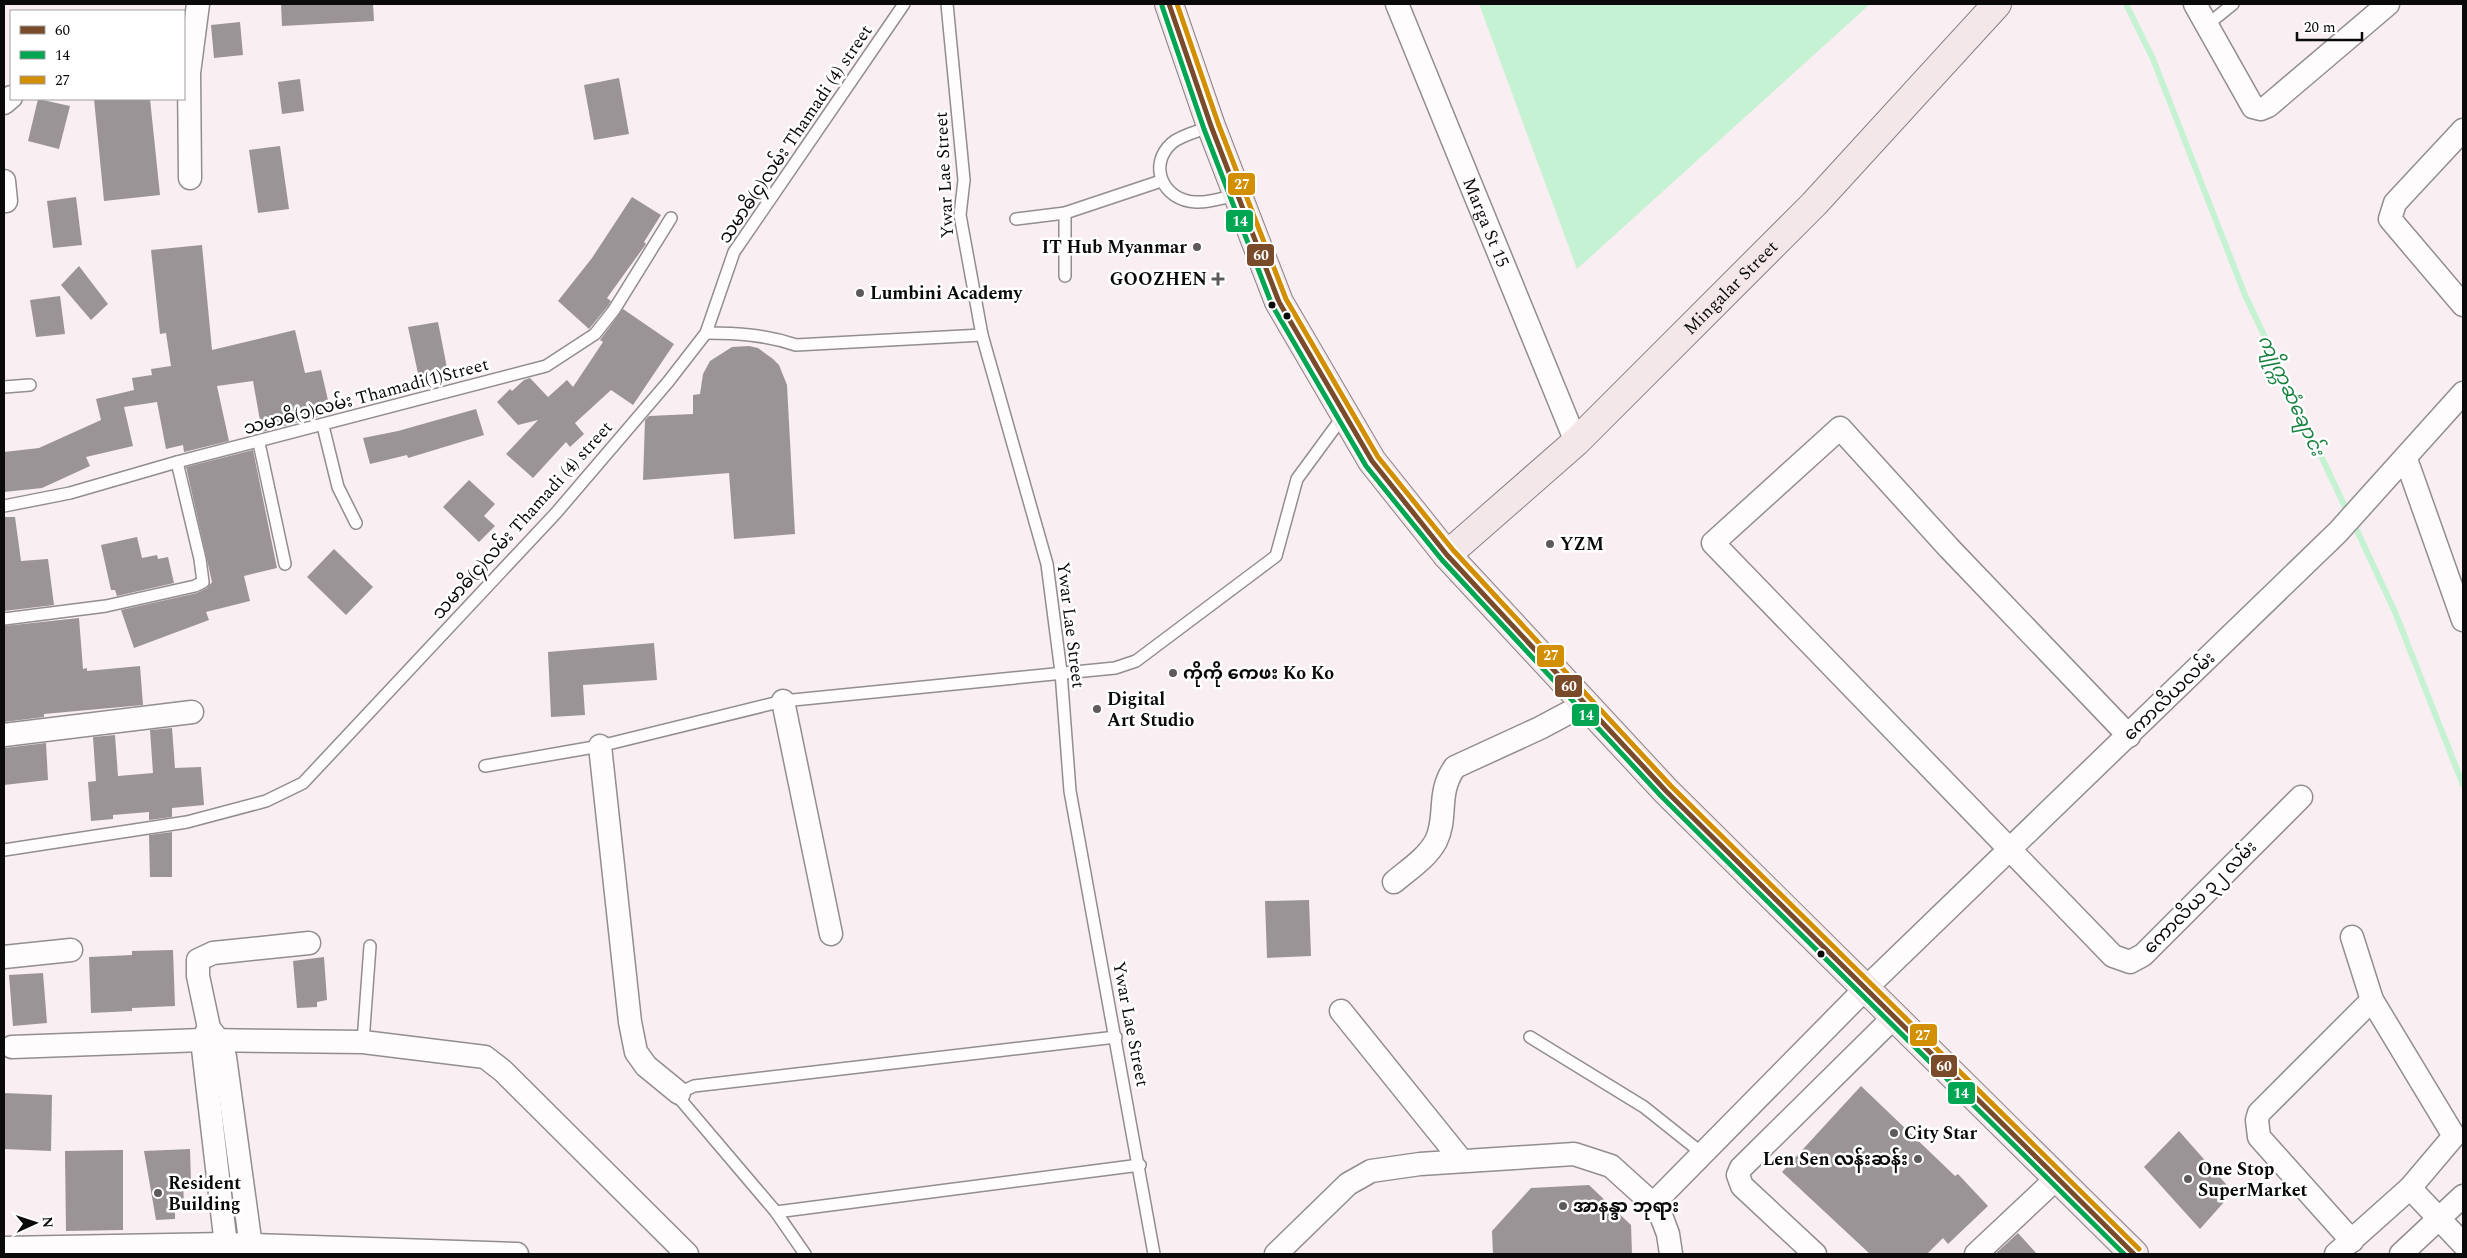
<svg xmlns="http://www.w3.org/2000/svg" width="2467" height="1258" viewBox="0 0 2467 1258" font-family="Spectral,'Noto Sans Myanmar',serif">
<rect width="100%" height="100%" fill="#f9eef1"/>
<path fill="#c5f2d3" d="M1479,4H1870L1577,269Z"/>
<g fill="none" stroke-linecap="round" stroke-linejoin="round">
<g stroke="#c5f2d3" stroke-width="6">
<path d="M2126,4L2153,59L2245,295L2348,513"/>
<path d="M2353,522L2395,612L2463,785"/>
</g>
</g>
<g fill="#9b9497">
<path d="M281,4H373L374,21L282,26Z"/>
<path d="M240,22L243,55L214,58L211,25Z"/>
<path d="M619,78L629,134L594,140L584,85Z"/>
<path d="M300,79L304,111L282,114L278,82Z"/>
<path d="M38,99L70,106L59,149L28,141Z"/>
<path d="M94,99H150L160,195L104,201Z"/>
<path d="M280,146L289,209L258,213L249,150Z"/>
<path d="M76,197L82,245L53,248L47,201Z"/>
<path d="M632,197L661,215L644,242L646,244L607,298L611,301L608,306L589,329L558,301L592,258Z"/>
<path d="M202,245L212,350L295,330L305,373L321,370L331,413L262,432L253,381L217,386L229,441L184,452L183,445L166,449L157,402L124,407L133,446L86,457L90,466L42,488L4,492V452L39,448L101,420L96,399L134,390L132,378L152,375L151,369L171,366L166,333L160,334L151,250Z"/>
<path d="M79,266L108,304L91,320L61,285Z"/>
<path d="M60,296L65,334L36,337L30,300Z"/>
<path d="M623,309L674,344L633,405L611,390L575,423L584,434L570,447L566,442L533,478L506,454L538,420L518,425L497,402L510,389L512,391L524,380L530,378L548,397L567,380L573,387L603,342L600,340Z"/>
<path d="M438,322L448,373L419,378L408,327Z"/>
<path d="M749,346L758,348L773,359L779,365L787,385L795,534L734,539L729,473L643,480L645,420L649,416L693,414V395L700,394L703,374L710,361L732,347Z"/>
<path d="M476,409L484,435L408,458L407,455L370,464L363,438L398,431Z"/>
<path d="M253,450L277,568L244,576L250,601L206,612L209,620L134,648L121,610L197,593L207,588L212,582L186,467Z"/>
<path d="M469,480L495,504L484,516L495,526L479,542L443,507Z"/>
<path d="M4,517H15L21,561L48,559L54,605L4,611Z"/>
<path d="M137,537L142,558L157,555L158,559L168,557L174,583L117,596L115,590H111L101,545Z"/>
<path d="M334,549L373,587L346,615L307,577Z"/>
<path d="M79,618L83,669L87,668V671L140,666L143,705L44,714V717L4,722V626Z"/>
<path d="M654,643L657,680L583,685L585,715L551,717L548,652Z"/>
<path d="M172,728L175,768L201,767L204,805L172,808V817L149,820V812L113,815V819L91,821L88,782L96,781L93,737L115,735L118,776L153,773L150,730Z"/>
<path d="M46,743L48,780L4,785V748Z"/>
<path d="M172,832V877H150L149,835Z"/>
<path d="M1309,900L1311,956L1267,958L1265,901Z"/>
<path d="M173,950L175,1006L132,1008V1011L91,1013L89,957L132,955V951Z"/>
<path d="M324,957L327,1000L317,1002V1007L297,1008L293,961Z"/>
<path d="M43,973L47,1023L13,1026L9,975Z"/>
<path d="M1861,1086L1955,1176L1958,1174L1988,1206L1948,1244L1943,1238L1927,1254H1870L1782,1172Z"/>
<path d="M4,1093L52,1095L51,1151L4,1149Z"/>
<path d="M2179,1131L2233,1192L2200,1229L2144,1167Z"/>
<path d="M190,1149L191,1182L183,1183L184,1204H175V1219L156,1220L144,1151Z"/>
<path d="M123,1150V1230L66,1231L65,1151Z"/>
<path d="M1589,1185L1631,1225L1632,1254H1493L1492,1231L1531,1188Z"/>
<path d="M2018,1233L2037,1254H1995Z"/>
</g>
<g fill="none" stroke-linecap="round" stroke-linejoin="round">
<g stroke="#928d8e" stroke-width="14">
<g id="lane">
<path d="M947,4L964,180L960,215L982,335L1047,564L1061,672L1070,791L1154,1254"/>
<path d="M2207,25L2233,4"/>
<path d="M1211,126C1200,131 1181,135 1172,143C1147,165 1163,201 1196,202C1209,203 1225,197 1238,195"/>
<path d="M1065,213V276"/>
<path d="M1016,219L1065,213L1161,181"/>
<path d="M706,333C738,333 766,335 796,345L982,335"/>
<path d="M4,387L30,385"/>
<path d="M323,426L338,487L356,523"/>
<path d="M259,443L285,564"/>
<path d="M4,506L70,493L177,462L546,366L595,334L614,310L671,218"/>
<path d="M4,619L106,606L195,586L203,582L200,559L177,462"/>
<path d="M485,766L600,746L783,701L1115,668L1136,661L1276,556L1297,479L1344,415"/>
<path d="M4,850L187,822L266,801L303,783L556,513L668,382L706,333L734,252L904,4"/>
<path d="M1530,1037L1644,1107L1703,1154"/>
<path d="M363,1042L370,946"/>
<path d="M776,1212L680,1099L679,1093L694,1086L1116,1037"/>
<path d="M805,1254L776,1212L1140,1165"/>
</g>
</g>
<g stroke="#928d8e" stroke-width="25">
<g id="street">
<path id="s1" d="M1397,4L1576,442"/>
<path d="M2195,4L2253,107L2261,109L2268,106L2388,4"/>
<path d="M4,103L11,97"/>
<path d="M2463,130L2395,203L2390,219L2463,305"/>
<path d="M190,178L189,73L198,4"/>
<path d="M4,181L6,201"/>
<path d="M2406,459L2463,620"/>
<path d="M783,701L831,934"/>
<path d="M4,735L192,712"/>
<path d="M2129,736L1949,548L1840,428L1713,543L2113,956L2130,962L2143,955L2301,797"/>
<path d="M600,746L630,1022L636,1052L646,1066L679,1093"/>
<path d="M1394,882C1408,870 1427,858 1436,841C1448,817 1436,793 1455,767L1540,728L1585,704"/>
<path d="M4,957L71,950"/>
<path d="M1341,1011L1462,1161"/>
<path d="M209,1028L202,1040L227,1254"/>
<path d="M12,1047L202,1040L363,1042L485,1057L503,1071L687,1254"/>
<path d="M2410,1188L2463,1244"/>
<path d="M1653,1204L1865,989L2338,532L2463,393"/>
<path d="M2352,1241L2259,1137L2257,1120L2259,1113L2372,1000"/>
<path d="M4,1248L225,1244L517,1254"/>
<path d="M252,1254L225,1057L219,1041L209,1028L198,976V960L213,953L309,943"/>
<path d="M1276,1254L1348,1184L1371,1171L1420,1164L1574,1154L1611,1166L1653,1204L1662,1218L1668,1234L1671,1254"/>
<path d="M1815,1254L1742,1186L1738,1175L1741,1168L1893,1018"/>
<path d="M1976,1254L2057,1178"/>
<path d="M2336,1254L2410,1188L2454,1136L2372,1000L2352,937"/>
<path d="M2401,1254L2463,1196"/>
</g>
</g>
<g stroke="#888385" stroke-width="30">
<g id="secondary">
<path d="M1169,4L1211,126L1279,302L1372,461L1447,555L1666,791L2134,1254"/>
<path id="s2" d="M1447,555L1576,442L1814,204L1997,4"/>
</g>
</g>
<use href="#lane" stroke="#fefcfd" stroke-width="11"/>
<use href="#street" stroke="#fefcfd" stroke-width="22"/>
<use href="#secondary" stroke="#f4e7e9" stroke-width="28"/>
<g stroke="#fff" stroke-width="9">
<path id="bus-1" d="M1169,4L1211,126L1279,302L1372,461L1447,555L1666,791L2134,1254"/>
</g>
<g stroke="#fff" stroke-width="9">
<path id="bus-2" d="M1162,6L1204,129L1272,305L1366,466L1442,560L1661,796L2124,1254"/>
</g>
<g stroke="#fff" stroke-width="9">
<path id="bus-3" d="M1177,4L1218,123L1286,299L1378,457L1453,550L1671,786L2139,1249"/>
</g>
<use href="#bus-1" stroke="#7a4b2a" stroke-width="5"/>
<use href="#bus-2" stroke="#00a651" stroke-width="5"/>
<use href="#bus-3" stroke="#d38f02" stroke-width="5"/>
</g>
<g fill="#5e5a5b" stroke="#fff" stroke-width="2">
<circle cx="1197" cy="247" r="5"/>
<path d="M1215.5 271.5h5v5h5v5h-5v5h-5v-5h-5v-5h5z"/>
<circle cx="860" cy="293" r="5"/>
<circle cx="1550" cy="544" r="5"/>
<circle cx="1173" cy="673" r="5"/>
<circle cx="1097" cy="709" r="5"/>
<circle cx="1894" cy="1133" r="5"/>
<circle cx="1918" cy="1159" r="5"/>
<circle cx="2188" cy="1179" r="5"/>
<circle cx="158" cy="1193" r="5"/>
<circle cx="1563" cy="1206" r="5"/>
</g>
<g fill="#0a0a0a" stroke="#fff" stroke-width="2">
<circle cx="1272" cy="305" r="4.5"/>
<circle cx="1287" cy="316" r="4.5"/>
<circle cx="1821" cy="954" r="4.5"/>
</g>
<g text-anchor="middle" stroke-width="5" stroke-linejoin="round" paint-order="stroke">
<g font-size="18" fill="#0a0a0a" stroke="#fff">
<text transform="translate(795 134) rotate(-56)" y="6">သမာဓိ(၄)လမ်း Thamadi (4) street</text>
<text transform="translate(944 175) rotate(-93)" y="6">Ywar Lae Street</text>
<text dy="6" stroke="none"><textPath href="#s1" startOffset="236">Marga St 15</textPath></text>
<text dy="6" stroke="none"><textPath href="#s2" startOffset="390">Mingalar Street</textPath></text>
<text transform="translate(366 396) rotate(-15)" y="6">သမာဓိ(၁)လမ်း Thamadi(1)Street</text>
<text transform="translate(522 520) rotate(-48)" y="6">သမာဓိ(၄)လမ်း Thamadi (4) street</text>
<text transform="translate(1071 625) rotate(83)" y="6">Ywar Lae Street</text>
<text transform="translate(2169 696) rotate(-44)" y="6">ကောလိယလမ်း</text>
<text transform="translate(2200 897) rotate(-45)" y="6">ကောလိယ ၃၂ လမ်း</text>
<text transform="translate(1131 1024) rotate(79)" y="6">Ywar Lae Street</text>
</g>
<g font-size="18" font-weight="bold" fill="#0a0a0a" stroke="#fff" text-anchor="start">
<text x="1187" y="253" text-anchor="end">IT Hub Myanmar</text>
<text x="1207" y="285" text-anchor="end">GOOZHEN</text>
<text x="870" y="299">Lumbini Academy</text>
<text x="1560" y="550">YZM</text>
<text x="1183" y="679">ကိုကို ကေဖး Ko Ko</text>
<text x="1107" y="705">Digital<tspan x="1107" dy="21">Art Studio</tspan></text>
<text x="1904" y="1139">City Star</text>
<text x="1908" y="1165" text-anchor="end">Len Sen လန်းဆန်း</text>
<text x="2198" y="1175">One Stop<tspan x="2198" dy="21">SuperMarket</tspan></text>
<text x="168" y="1189">Resident<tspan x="168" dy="21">Building</tspan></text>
<text x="1573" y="1212">အာနန္ဒာ ဘုရား</text>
</g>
<g font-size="19" font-style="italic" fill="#198241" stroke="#fff">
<text transform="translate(2292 395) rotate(65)" y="7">ကျိုက္ကဆံချောင်း</text>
</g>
</g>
<g stroke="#fff" stroke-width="2">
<rect x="1227" y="172" width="29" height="24" rx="5" fill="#d38f02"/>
<rect x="1225" y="209" width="29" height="24" rx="5" fill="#00a651"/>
<rect x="1246" y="243" width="29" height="24" rx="5" fill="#7a4b2a"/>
<rect x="1536" y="644" width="29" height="24" rx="5" fill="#d38f02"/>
<rect x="1554" y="674" width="29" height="24" rx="5" fill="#7a4b2a"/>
<rect x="1571" y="703" width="29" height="24" rx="5" fill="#00a651"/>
<rect x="1909" y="1023" width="29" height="24" rx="5" fill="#d38f02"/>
<rect x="1930" y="1054" width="28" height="24" rx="5" fill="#7a4b2a"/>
<rect x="1947" y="1081" width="29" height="24" rx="5" fill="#00a651"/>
</g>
<g font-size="14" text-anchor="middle" font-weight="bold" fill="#fff">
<text x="1242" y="189">27</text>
<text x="1240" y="226">14</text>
<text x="1261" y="260">60</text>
<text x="1551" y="660">27</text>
<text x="1569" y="691">60</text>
<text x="1586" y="720">14</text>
<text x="1923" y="1040">27</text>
<text x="1944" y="1071">60</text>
<text x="1961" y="1098">14</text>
</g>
<rect width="2467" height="1258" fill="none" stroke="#0a0a0a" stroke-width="10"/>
<rect x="10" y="10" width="175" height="90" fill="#ffffff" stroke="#9d9d9d"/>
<rect x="20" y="26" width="25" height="8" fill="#7a4b2a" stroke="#9d9d9d"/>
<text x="55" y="35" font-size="15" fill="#0a0a0a">60</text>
<rect x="20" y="51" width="25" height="8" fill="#00a651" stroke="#9d9d9d"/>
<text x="55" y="60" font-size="15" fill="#0a0a0a">14</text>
<rect x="20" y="76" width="25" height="8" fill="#d38f02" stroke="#9d9d9d"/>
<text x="55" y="85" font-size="15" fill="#0a0a0a">27</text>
<g transform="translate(35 1223) rotate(87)" stroke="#ffffff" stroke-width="4" paint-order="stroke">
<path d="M0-4L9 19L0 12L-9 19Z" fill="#0a0a0a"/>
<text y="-8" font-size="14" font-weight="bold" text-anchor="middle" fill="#0a0a0a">N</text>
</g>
<path d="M2297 32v8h65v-8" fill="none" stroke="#0a0a0a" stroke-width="2.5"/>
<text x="2304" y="32" font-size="15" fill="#0a0a0a" stroke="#ffffff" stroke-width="4" paint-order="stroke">20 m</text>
</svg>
